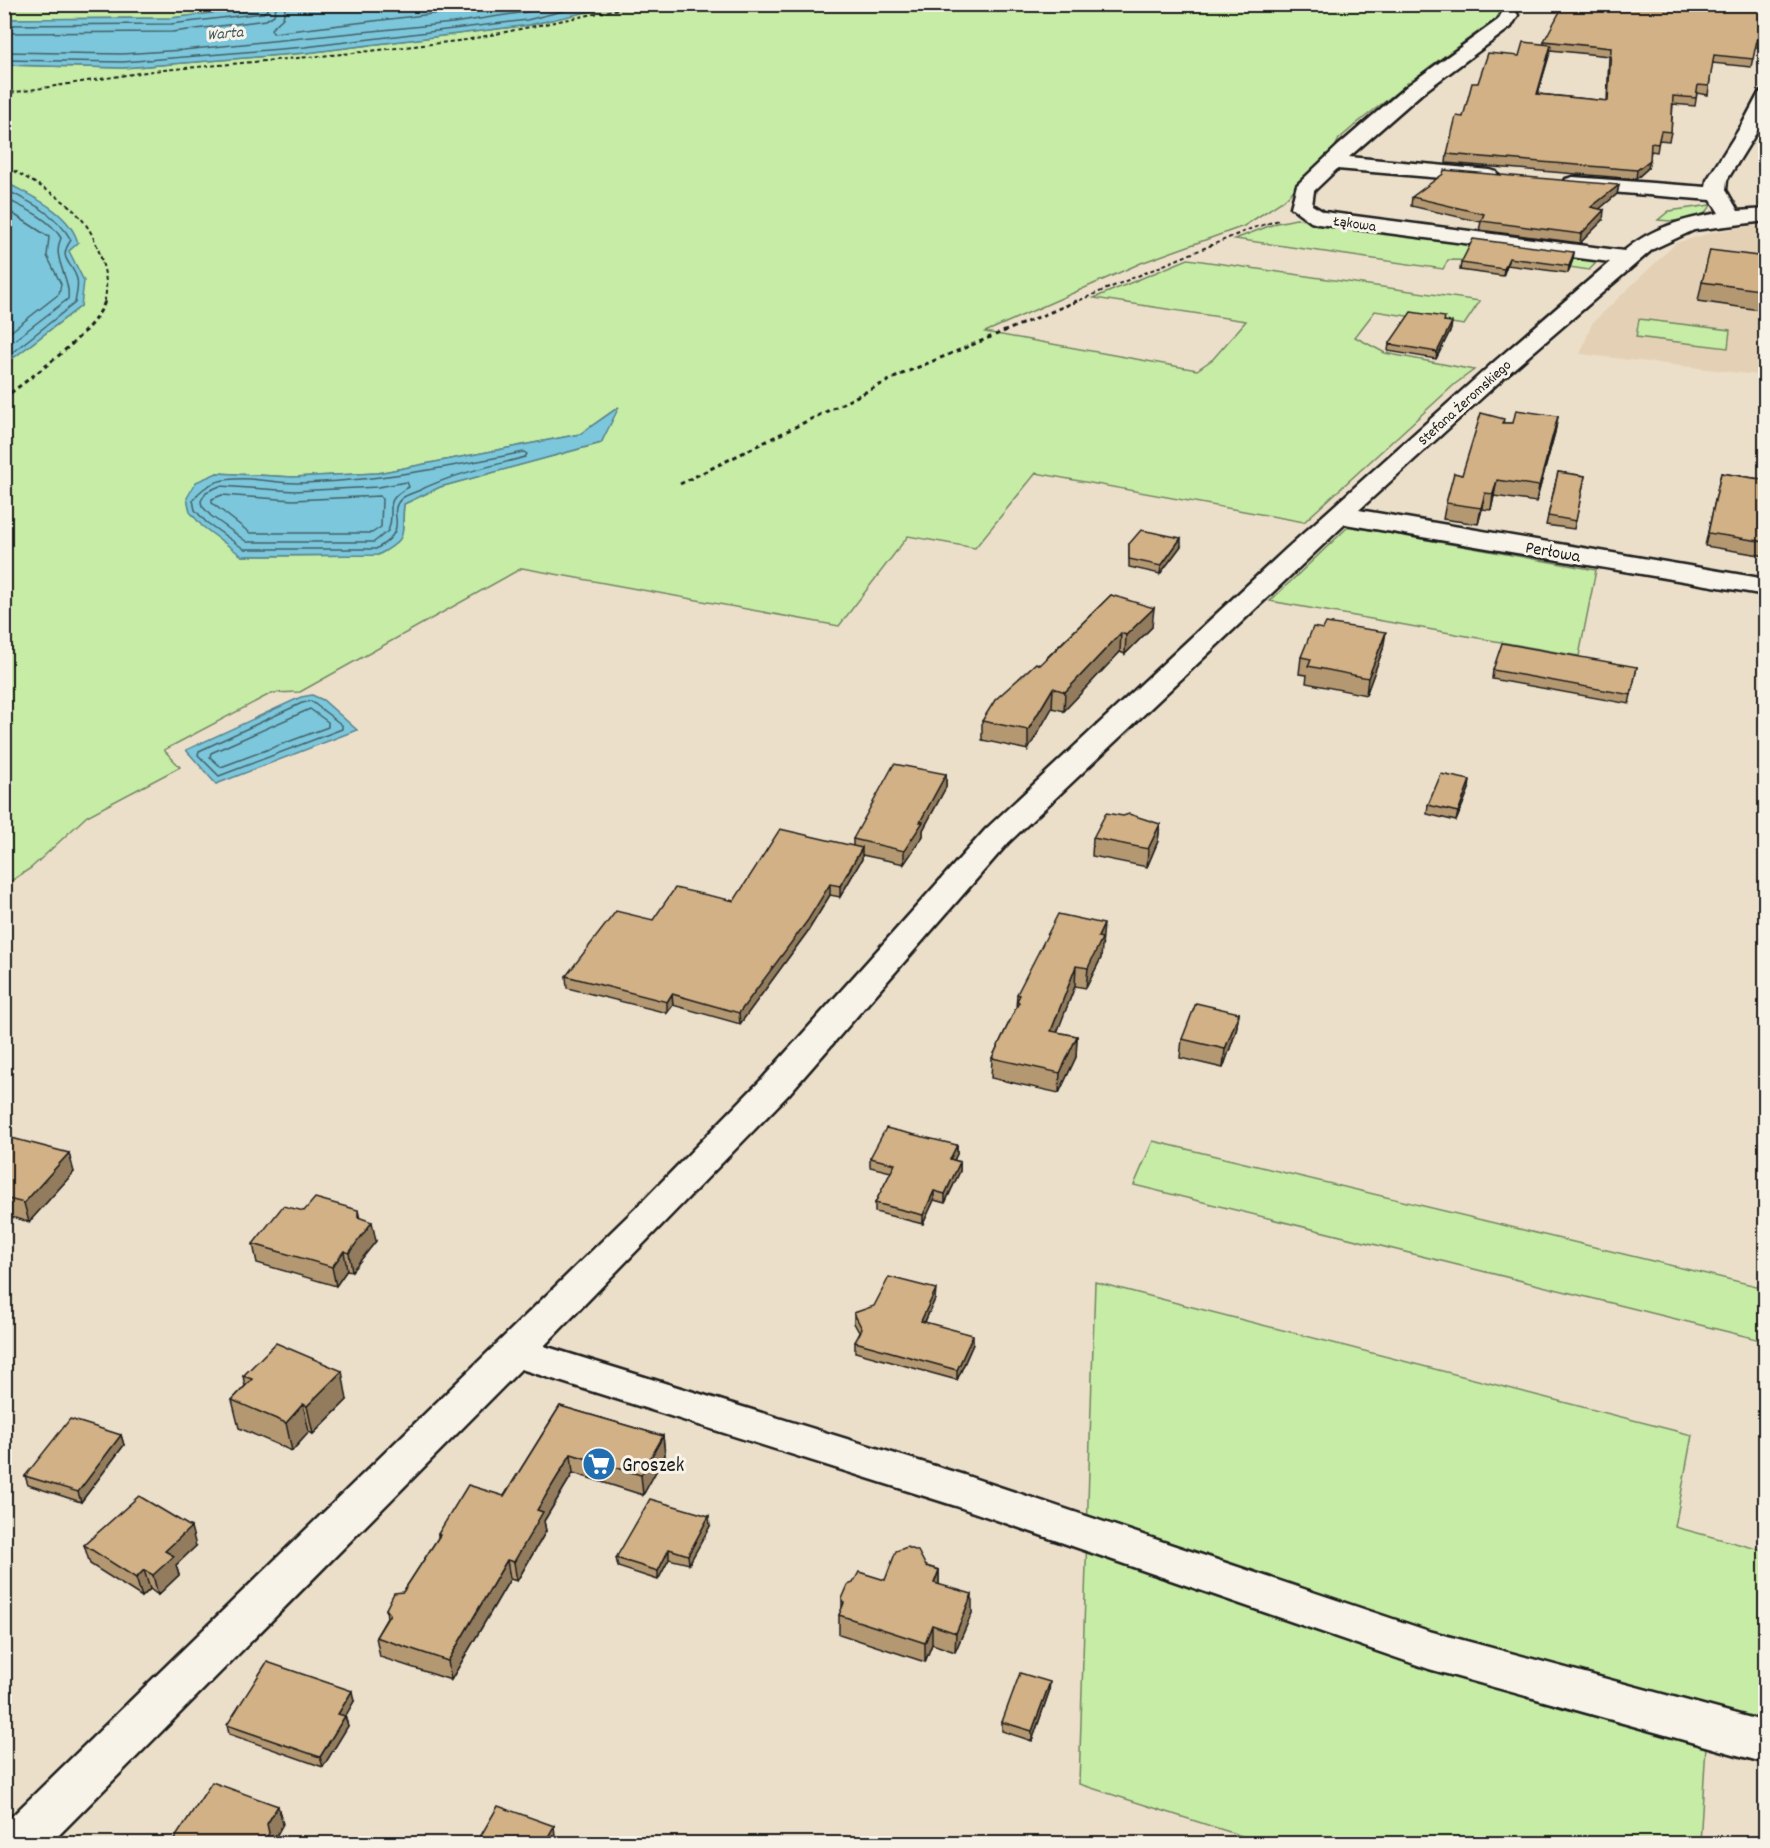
<svg xmlns="http://www.w3.org/2000/svg" width="1770" height="1848" viewBox="0 0 1770 1848" font-family="Dekko,sans-serif">
<rect width="100%" height="100%" fill="#ecdfca"/>
<filter id="ink" filterUnits="userSpaceOnUse"><feTurbulence type="fractalNoise" baseFrequency=".0167" numOctaves="2"/><feDisplacementMap in="SourceGraphic" scale="12" xChannelSelector="R" yChannelSelector="G"/><feConvolveMatrix kernelMatrix="1 2 1 2 8 2 1 2 1" color-interpolation-filters="sRGB"/></filter>
<g filter="url(#ink)">
<path fill="#e4d1b5" d="M1765,226V376L1580,354L1592,323L1676,243L1713,232L1746,227Z"/>
<g fill="#c6eca6" stroke="#718461" stroke-width="1.5" fill-rule="evenodd">
<path d="M619,4L1515,5L1432,65L1361,120L1339,139L1333,151L1284,200L1244,226L1141,263L985,332L1197,370L1213,359L1246,321L1094,298L1188,259L1480,301L1464,325L1375,311L1355,337L1385,353L1474,370L1455,384L1304,522L1036,473L975,548L908,536L839,626L522,568L300,692L272,693L164,750L180,767L87,816L31,868L5,885L4,374L12,359L81,306L41,203L5,182V65L123,68L306,53L529,25ZM617,408L601,443L440,487L404,504C401,536 409,538 378,555L242,556L217,473L293,477L378,473L580,434Z"/>
<path d="M4,5H288L171,18L5,19Z"/>
<path d="M1711,205C1703,223 1675,222 1658,220L1669,211Z"/>
<path d="M1296,219L1319,221L1601,258L1589,270L1536,262L1448,260L1443,269L1235,239L1277,223Z"/>
<path d="M1639,319L1730,330L1728,348L1636,337Z"/>
<path d="M1349,526L1596,570L1579,656L1270,601Z"/>
<path d="M1153,1141L1765,1288V1341L1134,1185Z"/>
<path d="M1095,1282L1692,1435L1675,1527L1765,1551V1764L1706,1746L1700,1843H1264L1079,1784Z"/>
</g>
<g fill="#7cc7db" stroke="#56838f" stroke-width="1.5">
<path d="M288,4H619V5L529,25L306,53L123,68L5,65V19L171,18Z"/>
<path d="M5,182C31,196 70,212 78,243L69,251L84,281L81,306L12,359L5,374Z"/>
<path d="M619,407L601,443L440,487L404,504C400,536 411,537 378,555L242,556L202,526L190,512L187,498L196,482L217,473L293,477L378,473L580,434Z"/>
<path d="M312,695L323,700L357,730L216,784L186,750L301,697Z"/>
</g>
<g fill="none" stroke-linecap="round" stroke-linejoin="round">
<g stroke="#426068" stroke-width="1.5">
<path d="M286,4L283,18L271,29L273,33L516,4"/>
<path d="M4,25L171,24L263,13L268,10L269,4"/>
<path d="M4,33L172,32L266,20L274,15L277,4"/>
<path d="M4,52L122,54L183,50L453,23L526,12L558,4"/>
<path d="M4,60L123,62L305,47L527,20L591,4"/>
<path d="M4,189C30,202 57,214 71,240C57,260 72,261 77,279C79,287 76,295 75,303L9,355L4,362"/>
<path d="M4,198C24,208 49,218 61,238C51,259 71,277 68,299L4,348"/>
<path d="M4,208L49,237L47,256L61,284L59,294L4,337"/>
<path d="M524,452L527,454L525,457C489,467 452,474 418,491C413,493 405,495 401,499C385,515 413,527 376,549H244L206,522L195,510L193,500C207,480 226,478 250,479C265,480 280,483 296,483C373,482 449,467 524,452Z"/>
<path d="M407,482L409,487C380,502 397,509 388,531L374,542H247L211,516L202,506L201,501L206,492L220,486L294,491L378,487Z"/>
<path d="M222,495L293,500L380,496L382,499L381,527L372,533H250L212,503V499Z"/>
<path d="M311,701L342,725V729L219,776L198,755L199,751L302,703Z"/>
<path d="M310,709L328,722V727L221,767L210,757L211,753Z"/>
</g>
<g stroke="#1c1c1c" stroke-width="5">
<path id="minor" d="M1509,10L1515,11L1518,15L1511,27L1421,94L1349,157L1489,170L1496,172L1499,176L1496,180L1489,182L1337,169L1314,191L1312,205L1324,212L1624,251C1651,228 1683,219 1719,213L1711,200L1573,189L1566,187L1563,183L1566,179L1573,177L1706,187L1707,180L1743,123L1759,93L1766,91V117L1727,180L1726,190L1738,211L1766,209V221L1694,230L1653,249L1510,372L1359,510L1766,579V595L1345,524L1008,843L788,1095L544,1346L964,1475L1429,1631L1766,1722V1763L1429,1669L956,1506L521,1369L50,1844H4V1824L641,1203L762,1079L986,829L1286,549L1494,362L1610,262L1318,224L1311,222L1291,207L1297,185L1339,145L1407,86L1498,20L1503,11Z"/>
</g>
<g stroke="#1c1c1c" stroke-width="2" stroke-dasharray="4 3" stroke-linecap="butt">
<path d="M4,94L152,71L353,53L466,40L643,4"/>
<path d="M4,139V157"/>
<path d="M4,161L8,167C53,195 88,206 102,262C106,275 108,289 104,303"/>
<path d="M1073,303L1250,229L1279,220"/>
</g>
<g stroke="#1c1c1c" stroke-width="3" stroke-dasharray="4.5 4" stroke-linecap="butt">
<path d="M4,398C32,376 94,334 105,301"/>
<path d="M680,484L902,374L1077,301"/>
</g>
<use href="#minor" fill="#f7f3e8" fill-rule="evenodd"/>
</g>
<g fill="#b49872" stroke="#1c1c1c" stroke-width="1.5" fill-rule="evenodd">
<path d="M1759,40L1758,48H1755L1751,67L1712,63L1708,95L1697,93L1695,106L1673,104L1671,132L1669,141L1659,140L1657,152L1651,151L1648,168L1636,179L1446,163L1447,154L1478,83L1519,56L1544,44V41ZM1550,50L1609,56L1607,101L1538,94Z"/>
<path d="M1619,185L1617,194L1599,209L1603,220L1580,243L1479,230L1481,222L1411,206L1412,197Z"/>
<path d="M1574,252L1573,259L1568,273L1507,265L1503,276L1460,270L1461,263Z"/>
<path d="M1766,257V311L1698,301L1702,282Z"/>
<path d="M1445,321L1451,329L1436,359L1388,351L1389,344Z"/>
<path d="M1766,331V357H1761Z"/>
<path d="M1558,416L1555,432L1536,502L1494,496L1491,510L1482,509L1478,524L1443,519L1446,503L1462,475L1504,423H1513Z"/>
<path d="M1558,472L1585,476L1574,529L1546,525Z"/>
<path d="M1721,473L1766,480V556L1705,546Z"/>
<path d="M1129,544L1181,546L1160,574L1129,567Z"/>
<path d="M1111,595L1152,627L1125,654L1120,652L1064,711L1052,708L1028,750L982,740V721Z"/>
<path d="M1383,649L1366,695L1306,683L1307,675L1299,674L1301,657Z"/>
<path d="M1637,667L1629,704L1492,679L1493,670Z"/>
<path d="M946,774V787L923,830V836L904,864L862,855V859L840,897L830,895L808,931L740,1024L673,1005L667,1013L567,988L566,976L653,920L734,901L853,846V839Z"/>
<path d="M1469,789L1456,821L1427,814L1428,805Z"/>
<path d="M1160,824L1158,841L1147,867L1092,856L1093,838Z"/>
<path d="M1103,944L1101,947V958L1086,988L1075,986L1057,1032L1077,1036L1076,1057L1059,1093L991,1078L992,1058L1016,1008L1017,994Z"/>
<path d="M1239,1013L1236,1031L1223,1068L1180,1058L1182,1039Z"/>
<path d="M4,1136L74,1172L29,1222L4,1215Z"/>
<path d="M957,1145V1154L954,1160L960,1162V1171L945,1203L934,1200L923,1224L875,1212V1203L891,1172L870,1167V1158Z"/>
<path d="M304,1211L360,1218L376,1241L352,1271L347,1270L336,1286L257,1263L253,1244Z"/>
<path d="M935,1299L925,1322L973,1344L957,1380L855,1352V1342L860,1334L854,1323V1313Z"/>
<path d="M243,1376L347,1400L313,1434L309,1432L292,1451L239,1428L232,1400L245,1386Z"/>
<path d="M560,1406L663,1436L665,1455L643,1495L573,1473L544,1521L546,1531L517,1581L510,1579L451,1680L380,1657L376,1637L387,1618L386,1609L403,1592L438,1538V1534L504,1496Z"/>
<path d="M121,1435L124,1445L81,1502L28,1485L25,1476Z"/>
<path d="M710,1526L689,1564L669,1559L658,1580L618,1567L616,1558Z"/>
<path d="M84,1545L196,1546L176,1565L179,1575L158,1595L150,1589L142,1597L90,1564Z"/>
<path d="M926,1566L939,1570V1585L972,1613L955,1652L932,1644L925,1662L839,1634V1615L842,1609V1599L885,1580Z"/>
<path d="M1049,1692L1032,1741L1002,1731V1722Z"/>
<path d="M354,1701L345,1716L348,1726L323,1767L229,1734L227,1725Z"/>
</g>
<g fill="#927c5d" stroke="#1c1c1c" stroke-width="1.5">
<path d="M1551,45L1550,53L1535,102L1537,94Z"/>
<path d="M1650,160L1648,168L1636,179L1637,170Z"/>
<path d="M1619,185L1617,194L1590,217L1591,207Z"/>
<path d="M1604,210L1603,220L1580,243L1581,234Z"/>
<path d="M1574,252L1573,259L1568,273L1569,266Z"/>
<path d="M1509,258L1507,265L1503,276L1504,269Z"/>
<path d="M1452,322L1451,329L1436,359L1437,352Z"/>
<path d="M1558,416L1555,432L1536,502L1539,486Z"/>
<path d="M1497,480L1494,496L1491,510L1493,494Z"/>
<path d="M1485,493L1482,509L1478,524L1481,508Z"/>
<path d="M1181,538V546L1160,574L1161,566Z"/>
<path d="M1154,608L1152,627L1125,654L1126,635Z"/>
<path d="M1386,632L1383,649L1366,695L1368,678Z"/>
<path d="M1121,633L1120,652L1064,711L1065,692Z"/>
<path d="M1053,688L1052,708L1028,750V730Z"/>
<path d="M946,774V787L923,830V836L904,864V851Z"/>
<path d="M1470,780L1469,789L1456,821L1458,812Z"/>
<path d="M1160,824L1158,841L1147,867L1148,849Z"/>
<path d="M862,848V859L840,897V886Z"/>
<path d="M830,884V895L808,931L740,1024L739,1013Z"/>
<path d="M1104,924L1101,958L1086,988L1088,968L1098,937Z"/>
<path d="M1076,966L1075,986L1050,1051L1051,1031Z"/>
<path d="M672,994L673,1005L667,1013V1002Z"/>
<path d="M1239,1013L1236,1031L1223,1068L1225,1049Z"/>
<path d="M1077,1036L1076,1057L1059,1093L1060,1073Z"/>
<path d="M957,1145V1154L950,1169V1159Z"/>
<path d="M69,1153L74,1172L29,1222L24,1203Z"/>
<path d="M960,1162V1171L945,1203V1194Z"/>
<path d="M934,1191V1200L923,1224V1215Z"/>
<path d="M358,1210L362,1229L372,1222L376,1241L352,1271L349,1253L358,1217Z"/>
<path d="M344,1251L347,1270L336,1286L332,1267Z"/>
<path d="M936,1289L935,1299L921,1330V1321Z"/>
<path d="M973,1335V1344L957,1380V1370Z"/>
<path d="M342,1371L347,1400L313,1434L307,1406Z"/>
<path d="M303,1404L309,1432L292,1451L286,1423Z"/>
<path d="M121,1435L124,1445L81,1502L78,1492Z"/>
<path d="M663,1436L665,1455L643,1495L641,1475Z"/>
<path d="M571,1454L573,1473L544,1521L546,1531L517,1581L514,1562L537,1510Z"/>
<path d="M709,1516L710,1526L689,1564L688,1555Z"/>
<path d="M191,1527L196,1546L176,1565L179,1575L158,1595L153,1575L165,1551Z"/>
<path d="M669,1549V1559L658,1580V1571Z"/>
<path d="M507,1560L510,1579L451,1680L448,1661Z"/>
<path d="M144,1570L150,1589L142,1597L136,1578Z"/>
<path d="M939,1570V1589L934,1583Z"/>
<path d="M972,1594V1613L955,1652L956,1633Z"/>
<path d="M932,1625V1644L925,1662V1643Z"/>
<path d="M1050,1682L1049,1692L1032,1741V1731Z"/>
<path d="M352,1691L354,1701L341,1724L338,1714Z"/>
<path d="M345,1716L348,1726L323,1767L320,1757Z"/>
<path d="M278,1806L283,1824L272,1844H263L267,1824Z"/>
<path d="M554,1826L555,1835L550,1844H544Z"/>
</g>
<g fill="#d1b185" stroke="#1c1c1c" stroke-width="1.5">
<path d="M1564,4H1764L1759,40H1757L1753,59L1714,55L1709,86L1698,85L1696,98L1673,96L1671,132L1661,131L1658,144L1651,143L1650,160L1637,170L1447,154L1456,116L1463,117L1472,83H1478L1488,53L1519,56L1523,42L1551,45L1537,94L1608,101L1611,48L1544,41Z"/>
<path d="M1444,170L1619,185L1591,207L1604,210L1581,234L1481,221L1484,214L1412,197L1443,174Z"/>
<path d="M1473,239L1574,252L1569,266L1509,258L1504,269L1461,263Z"/>
<path d="M1710,250L1766,257V291L1702,282Z"/>
<path d="M1411,312L1445,317L1444,321L1452,322L1437,352L1389,344Z"/>
<path d="M1516,410L1558,416L1539,486L1497,480L1493,494L1485,493L1481,508L1446,503L1454,473L1462,475L1481,413L1504,419L1503,423H1513Z"/>
<path d="M1558,472L1585,476L1576,521L1548,516Z"/>
<path d="M1721,473L1766,480V542L1708,533Z"/>
<path d="M1141,530L1181,538L1161,566L1129,559V544Z"/>
<path d="M1111,595L1154,608L1126,635L1121,633L1065,692L1053,688L1028,730L982,721L995,700L1036,663L1040,665Z"/>
<path d="M1326,623L1386,632L1368,678L1308,666L1311,659L1301,657L1313,627L1323,629Z"/>
<path d="M1502,643L1637,667L1631,695L1493,670Z"/>
<path d="M894,764L946,774L920,822H923L904,851L853,839Z"/>
<path d="M1441,774L1470,780L1458,812L1428,805Z"/>
<path d="M1106,813L1123,816L1129,814L1160,824L1148,849L1093,838Z"/>
<path d="M780,829L862,848L840,886L830,884L808,920L739,1013L672,994L667,1002L566,976L616,911L653,920L675,888L734,901Z"/>
<path d="M1058,914L1104,924L1098,937L1102,938L1088,968L1076,966L1051,1031L1077,1036L1060,1073L992,1058L1019,1002L1017,1001L1020,995L1017,994Z"/>
<path d="M1196,1003L1239,1013L1225,1049L1182,1039Z"/>
<path d="M886,1128L957,1145L950,1159L960,1162L945,1194L934,1191L923,1215L875,1203L895,1164L870,1158Z"/>
<path d="M4,1136L69,1153L24,1203L4,1198Z"/>
<path d="M315,1198L358,1210V1217L372,1222L349,1253L344,1251L332,1267L253,1244L283,1206L304,1211Z"/>
<path d="M889,1277L936,1289L921,1321L973,1335L957,1370L855,1342L862,1329L854,1313L874,1306Z"/>
<path d="M276,1343L342,1371L307,1406L303,1404L286,1423L232,1400L252,1379L243,1376Z"/>
<path d="M560,1406L663,1436L641,1475L571,1454L537,1510L543,1512L514,1562L507,1560L448,1661L376,1637L390,1614L386,1609L394,1593L403,1592L440,1535L438,1534L468,1485L504,1496Z"/>
<path d="M70,1419L121,1435L78,1492L25,1476Z"/>
<path d="M139,1496L191,1527L165,1551L174,1556L153,1575L144,1570L136,1578L84,1545Z"/>
<path d="M650,1499L709,1516L688,1555L669,1549L658,1571L616,1558Z"/>
<path d="M907,1547L918,1551L926,1566L939,1570L934,1583L972,1594L956,1633L932,1625L925,1643L839,1615L844,1603L842,1599L848,1585L853,1583L859,1572L885,1580L896,1551Z"/>
<path d="M267,1662L352,1691L338,1714L345,1716L320,1757L227,1725Z"/>
<path d="M1020,1673L1050,1682L1032,1731L1002,1722Z"/>
<path d="M212,1782L278,1806L267,1824L269,1833L263,1844H171Z"/>
<path d="M498,1806L554,1826L544,1844H476Z"/>
</g>
</g>
<defs>
<g id="supermarket-disc" transform="scale(1.725)"><circle r="9.5" fill="#1f6fb2" stroke="#f7f3e8"/><path d="M-6-5.5h2.5l.6 2H6L4.5 2H-2.5L-4.4-4H-6ZM-1.5 3.2a1.3 1.3 0 1 0 .1 0ZM3 3.2a1.3 1.3 0 1 0 .1 0Z" fill="#fff"/></g>
</defs>
<g fill-rule="evenodd">
<use href="#supermarket-disc" x="599" y="1464"/>
</g>
<g text-anchor="middle" stroke-width="6" stroke-linejoin="round" paint-order="stroke">
<g font-size="15" fill="#1c1c1c" stroke="#f7f3e8">
<text transform="translate(1355 223) rotate(8)" y="5">Łąkowa</text>
<text transform="translate(1464 402) rotate(-42)" y="5">Stefana Żeromskiego</text>
</g>
<g font-size="16" font-style="italic" fill="#3e585f" stroke="#f7f3e8">
<text transform="translate(225 32) rotate(-5)" y="6">Warta</text>
</g>
<g font-size="18" fill="#1c1c1c" stroke="#f7f3e8">
<text transform="translate(1553 551) rotate(10)" y="6">Perłowa</text>
</g>
<g font-size="21" fill="#1c1c1c" stroke="#f7f3e8" text-anchor="start">
<text x="622" y="1471">Groszek</text>
</g>
</g>
<rect width="1770" height="1848" fill="none" stroke="#f7f3e8" stroke-width="24"/>
<rect x="12" y="12" width="1746" height="1824" fill="none" stroke="#1c1c1c" stroke-width="2" filter="url(#ink)"/>
</svg>
